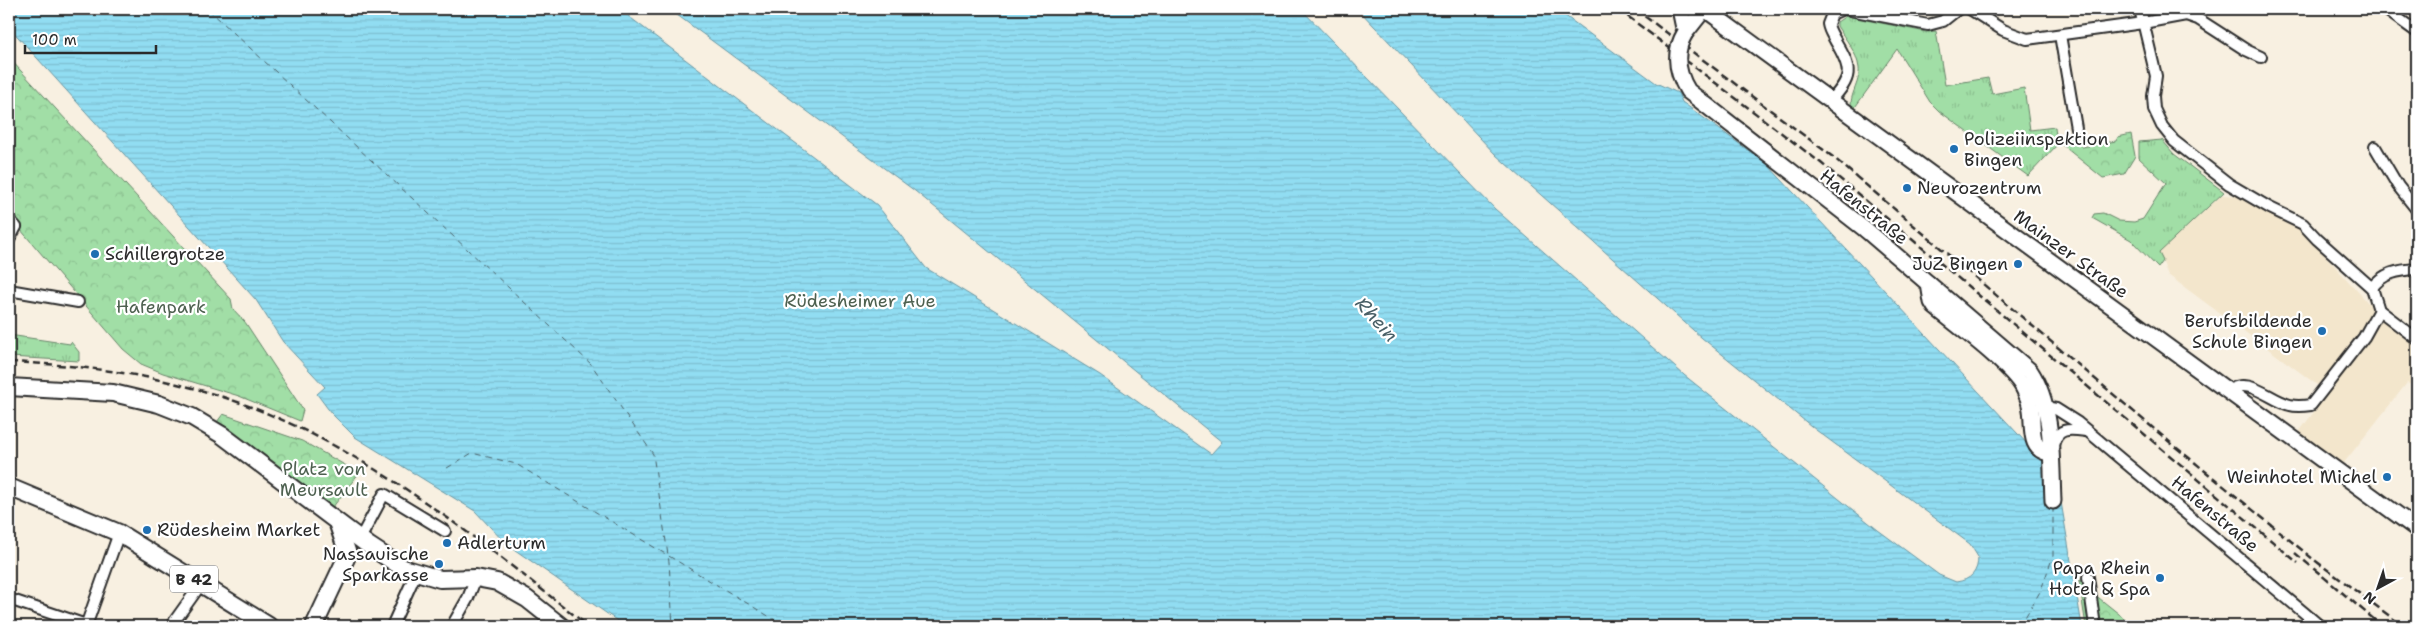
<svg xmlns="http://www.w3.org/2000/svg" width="2426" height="635" viewBox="0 0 2426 635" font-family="'Shantell Sans',sans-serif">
<defs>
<pattern id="grass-tufts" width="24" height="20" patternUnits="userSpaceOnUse" patternTransform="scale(1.25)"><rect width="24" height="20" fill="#a1dea6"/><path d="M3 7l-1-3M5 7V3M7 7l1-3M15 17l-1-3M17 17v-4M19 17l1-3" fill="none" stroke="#8bbf8f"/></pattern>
<pattern id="forest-crowns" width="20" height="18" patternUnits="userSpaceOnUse" patternTransform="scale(1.25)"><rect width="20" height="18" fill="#a1dea6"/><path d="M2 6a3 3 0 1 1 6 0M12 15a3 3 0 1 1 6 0" fill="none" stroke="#8bbf8f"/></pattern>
<pattern id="water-rules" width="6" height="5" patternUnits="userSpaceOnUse" patternTransform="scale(1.25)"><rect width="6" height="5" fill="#91ddf2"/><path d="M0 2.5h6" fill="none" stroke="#7dbed0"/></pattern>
</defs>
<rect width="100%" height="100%" fill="#f8f0e1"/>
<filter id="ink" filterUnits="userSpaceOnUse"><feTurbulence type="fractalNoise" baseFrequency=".02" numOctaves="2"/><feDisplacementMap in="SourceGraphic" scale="10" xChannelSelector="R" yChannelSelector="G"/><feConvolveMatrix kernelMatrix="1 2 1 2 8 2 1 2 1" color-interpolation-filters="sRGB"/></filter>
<g filter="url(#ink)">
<path fill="#f3e6cc" d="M2222,195L2239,196L2298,226L2372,307L2417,344V387L2407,383L2343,464L2299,432L2328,393L2168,275L2159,253Z"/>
<g fill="url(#grass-tufts)" stroke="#668468">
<path d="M1846,16L1926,32L1936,31L1945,85L1988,78L1992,94L2024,88L2030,130L2055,127L2057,145L2028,176L1939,111L1930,102L1897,49L1853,110C1846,99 1861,83 1859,68C1857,52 1845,39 1837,26V22Z"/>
<path d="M2162,140L2174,154L2224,192L2159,253L2163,261L2158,268L2131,240L2092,218L2094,214L2103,213L2119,221L2134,222L2143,219L2166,183L2139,158V142Z"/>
<path d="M9,335L70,344L71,342L79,352V361L9,357Z"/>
</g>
<g fill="url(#forest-crowns)" stroke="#668468">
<path d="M9,58L231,299L233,309L245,322L303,410L300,421L239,396L163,373L141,364L123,349L20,229L9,213Z"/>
<path d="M2131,134L2135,156L2124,174L2103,178L2061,144V137L2074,136L2082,147L2116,141L2118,137Z"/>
<path d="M223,414L302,441L359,473L329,512L217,422Z"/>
<path d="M2088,577L2094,594L2134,626H2086L2079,581Z"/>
</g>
<path fill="url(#water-rules)" stroke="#6896a2" d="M9,9H619L877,205L926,268L1100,375L1211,454L1222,442L915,191L669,9H1301L1495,209L1684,375L1878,530L1939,575L1956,582C1971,580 1978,572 1978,557L1970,544L1816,430L1702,338L1496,155L1358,9H1556L1656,83L1678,93L1682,102L1767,164L2044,462L2045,500L2061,502L2082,626H629L619,622L505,543L475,511L355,437L331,413L317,394L325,387L283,342L256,300L9,27Z"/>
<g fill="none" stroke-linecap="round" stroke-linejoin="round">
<g stroke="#4a6067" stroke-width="1" stroke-dasharray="6 5" stroke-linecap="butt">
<path d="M208,9L591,364L653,454L669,562L673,626"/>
<path d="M447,468L472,453L516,464L785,626"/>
<path d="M2020,626L2041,590L2053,556V507"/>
</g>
<g stroke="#2b2b2b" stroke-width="14">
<g id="street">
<path d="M1845,9L1928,25L1943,21L1958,9"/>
<path d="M1970,9L2003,30L2027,39L2143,23L2186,15L2198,19L2246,50L2261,57"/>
<path d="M2140,9L2156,76L2153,96L2154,109L2162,126L2174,141L2229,184L2270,208L2303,224L2317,239L2372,288L2379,310L2417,339"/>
<path d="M2385,9L2417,32"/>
<path d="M2060,35L2076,128"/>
<path d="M1830,102C1852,77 1853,71 1836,42C1833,36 1829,31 1828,24L1832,14L1843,9"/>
<path d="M2375,147L2398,186L2417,210"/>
<path d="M9,219L16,227L9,240"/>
<path d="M2372,288C2382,273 2399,270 2417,269"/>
<path d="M9,290L78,302"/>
<path d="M2227,392C2248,374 2270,401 2290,405C2297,407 2304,406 2311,405L2364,337L2379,310"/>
<path d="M2045,407L2056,409L2078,423L2320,626"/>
<path d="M2053,445C2058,427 2069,429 2086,431"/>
<path d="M360,539L384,494L445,531"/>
<path d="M2088,577L2095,626"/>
<path d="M9,599L89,626"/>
<path d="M86,626L119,533"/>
<path d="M171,626L201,584"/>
<path d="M392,626L416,573"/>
<path d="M452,626L468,598L476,578"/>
</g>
</g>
<g stroke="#2b2b2b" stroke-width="19">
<g id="secondary">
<path d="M1680,9L1685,33"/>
<path d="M1705,9L2417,529"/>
<path d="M1685,33L1704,9"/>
<path d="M1865,229L2030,371C2054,407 2051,459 2053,501"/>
<path d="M1929,284L1932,302L1935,307C1958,326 2010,364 2023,387C2026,393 2029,399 2030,405C2035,422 2026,450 2050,453"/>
</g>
</g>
<g stroke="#2b2b2b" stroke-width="20">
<g id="primary">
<path d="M9,387L113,393L159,404L192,417L222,435L368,545L403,568L440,579L476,578L497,582L527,599L561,626"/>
<path d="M9,487L119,533L269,626"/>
<path d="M314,626L348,554L337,522"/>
</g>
</g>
<use href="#street" stroke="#fff" stroke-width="10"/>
<use href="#secondary" stroke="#fff" stroke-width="15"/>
<use href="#primary" stroke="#fff" stroke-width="16"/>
<g stroke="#2b2b2b" stroke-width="2.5" stroke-dasharray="8 4" stroke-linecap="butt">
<path d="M1618,9L1821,163L2298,563"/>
<path d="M1635,9L1833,157L2172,444L2313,559L2403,626"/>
<path d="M9,362C85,365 159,375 232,400C365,446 479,540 588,626"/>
<path d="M2295,553L2382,626"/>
</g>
<g stroke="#2b2b2b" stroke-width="19" stroke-linecap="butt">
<path id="secondary-bridge" d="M1685,33C1673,53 1677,73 1688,91L1865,229"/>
</g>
<use href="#secondary-bridge" stroke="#fff" stroke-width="15"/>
</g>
</g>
<g fill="#1f6fb2" stroke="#fff" stroke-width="2">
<circle cx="1954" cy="149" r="5"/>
<circle cx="1907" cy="188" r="5"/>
<circle cx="95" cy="254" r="5"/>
<circle cx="2018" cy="264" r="5"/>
<circle cx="2322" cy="331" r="5"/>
<circle cx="2387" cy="477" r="5"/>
<circle cx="147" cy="530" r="5"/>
<circle cx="447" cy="543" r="5"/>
<circle cx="439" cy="564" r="5"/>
<circle cx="2160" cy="578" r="5"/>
</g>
<g text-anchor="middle" stroke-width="4.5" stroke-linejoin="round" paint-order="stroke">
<rect fill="#fff" stroke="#6b6b6b" stroke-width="1" x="170" y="565.5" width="48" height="27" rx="4"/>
<g font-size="16" font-weight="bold" fill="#2b2b2b">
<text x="194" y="585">B 42</text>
</g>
<g font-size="18" fill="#2b2b2b" stroke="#fff" text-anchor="start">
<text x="1964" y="145">Polizeiinspektion<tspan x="1964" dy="21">Bingen</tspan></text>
<text x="1917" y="194">Neurozentrum</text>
<text x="105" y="260">Schillergrotze</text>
<text x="2008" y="270" text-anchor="end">JuZ Bingen</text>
<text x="2312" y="327" text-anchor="end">Berufsbildende<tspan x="2312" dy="21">Schule Bingen</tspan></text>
<text x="2377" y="483" text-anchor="end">Weinhotel Michel</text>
<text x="157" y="536">Rüdesheim Market</text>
<text x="457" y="549">Adlerturm</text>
<text x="429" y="560" text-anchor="end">Nassauische<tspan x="429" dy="21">Sparkasse</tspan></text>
<text x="2150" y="574" text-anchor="end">Papa Rhein<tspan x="2150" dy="21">Hotel &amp; Spa</tspan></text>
</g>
<g font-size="18" fill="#2b2b2b" stroke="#fff">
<text transform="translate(1864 207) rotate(39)" y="6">Hafenstraße</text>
<text transform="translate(2071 254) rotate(36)" y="6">Mainzer Straße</text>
<text transform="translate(2215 514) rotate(40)" y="6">Hafenstraße</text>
</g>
<g font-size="18" fill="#4e6150" stroke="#fff">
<text x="860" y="307">Rüdesheimer Aue</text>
<text x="161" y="313">Hafenpark</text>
<text x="324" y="475">Platz von<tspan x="324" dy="21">Meursault</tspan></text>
</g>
<g font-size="19" font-style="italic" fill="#4a6067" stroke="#fff">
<text transform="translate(1377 319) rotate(48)" y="7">Rhein</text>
</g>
</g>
<rect width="2426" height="635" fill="none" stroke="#fff" stroke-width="30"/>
<rect x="15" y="15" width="2396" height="605" fill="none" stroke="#2b2b2b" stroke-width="2" filter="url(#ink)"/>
<g transform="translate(2378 588) rotate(220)" stroke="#ffffff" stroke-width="4" paint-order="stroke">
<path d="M0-4L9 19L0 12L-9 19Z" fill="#2b2b2b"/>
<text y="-8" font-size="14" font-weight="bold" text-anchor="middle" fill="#2b2b2b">N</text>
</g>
<path d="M25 45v8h131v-8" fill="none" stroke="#2b2b2b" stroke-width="2.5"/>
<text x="32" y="45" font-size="15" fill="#2b2b2b" stroke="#ffffff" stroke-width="4" paint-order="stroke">100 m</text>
</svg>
